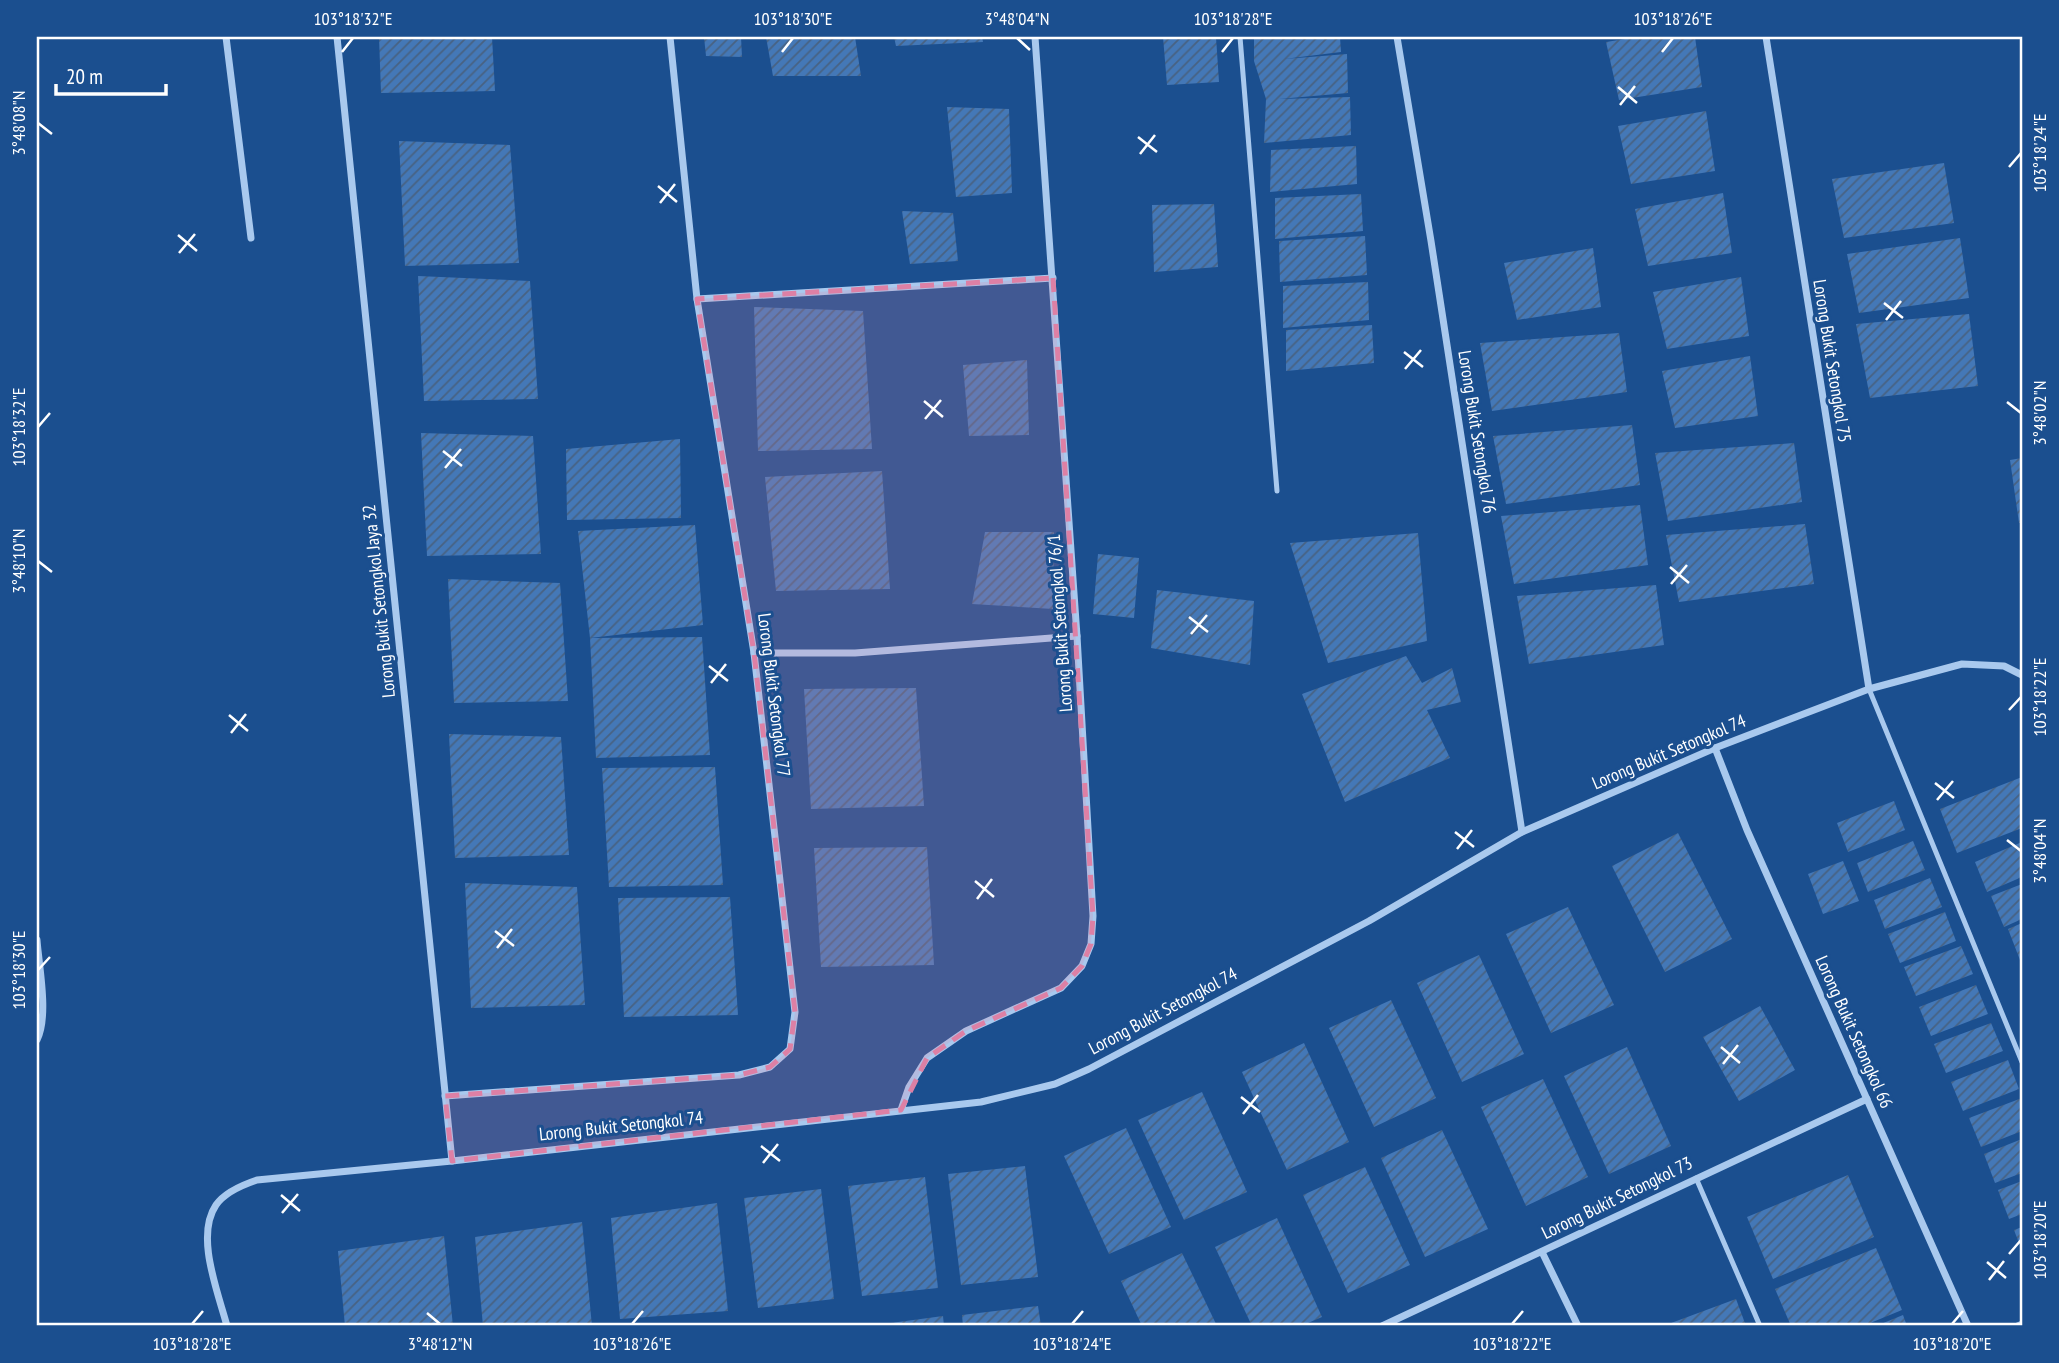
<svg xmlns="http://www.w3.org/2000/svg" width="2059" height="1363" viewBox="0 0 2059 1363" font-family="'PT Sans Narrow',sans-serif">
<defs>
<pattern id="building-hatch" width="6" height="6" patternUnits="userSpaceOnUse" patternTransform="scale(1.75)"><rect width="6" height="6" fill="#4478b7"/><path d="M-1 1l2-2M0 6l6-6M5 7l2-2" fill="none" stroke="#486282"/></pattern>
</defs>
<rect width="100%" height="100%" fill="#1b4f8f"/>
<g fill="url(#building-hatch)">
<path d="M379,37H492L495,91L381,93Z"/>
<path d="M704,37H741L742,57L706,56Z"/>
<path d="M766,37H855L861,76H773Z"/>
<path d="M894,37H982L983,42L896,46Z"/>
<path d="M1163,37H1216L1219,82L1167,85Z"/>
<path d="M1254,37H1340L1341,52L1284,59L1347,54L1348,93L1279,99L1350,97L1351,135L1264,143L1266,99L1254,61Z"/>
<path d="M1638,37H1695L1702,87L1619,100L1606,42Z"/>
<path d="M947,107L1009,109L1012,193L956,197Z"/>
<path d="M1706,111L1715,171L1631,184L1618,126Z"/>
<path d="M399,141L510,145L519,263L405,266Z"/>
<path d="M1356,146L1357,184L1270,192L1271,150Z"/>
<path d="M1944,163L1954,223L1844,238L1832,179Z"/>
<path d="M1723,193L1732,253L1648,266L1635,209Z"/>
<path d="M1361,194L1363,231L1275,239V198Z"/>
<path d="M1214,204L1218,267L1154,272L1152,205Z"/>
<path d="M902,211L953,213L958,261L910,264Z"/>
<path d="M1365,236L1367,275L1280,282L1279,241Z"/>
<path d="M1960,238L1969,298L1859,313L1847,254Z"/>
<path d="M1593,248L1601,307L1517,320L1504,263Z"/>
<path d="M418,276L530,281L538,399L424,401Z"/>
<path d="M1741,277L1749,336L1667,349L1653,292Z"/>
<path d="M1368,282L1369,320L1283,328V286Z"/>
<path d="M754,307L863,311L872,449L758,451Z"/>
<path d="M1969,314L1978,386L1870,398L1856,324Z"/>
<path d="M1372,325L1374,363L1286,371V330Z"/>
<path d="M1619,333L1627,392L1492,411L1480,343Z"/>
<path d="M1750,356L1758,416L1675,428L1662,371Z"/>
<path d="M1027,360L1029,435L969,436L963,365Z"/>
<path d="M1632,425L1640,485L1506,504L1493,436Z"/>
<path d="M421,433L533,436L541,554L427,556Z"/>
<path d="M680,439L681,518L567,520L566,449Z"/>
<path d="M1794,443L1802,502L1668,521L1655,453Z"/>
<path d="M2022,458V523H2019L2010,460Z"/>
<path d="M882,471L890,589L776,591L765,477Z"/>
<path d="M1640,505L1648,565L1514,584L1501,516Z"/>
<path d="M1805,524L1814,584L1679,602L1666,535Z"/>
<path d="M695,525L703,625L590,638L578,531Z"/>
<path d="M985,532H1054L1053,609L972,604Z"/>
<path d="M1418,533L1427,641L1328,663L1290,543Z"/>
<path d="M1098,554L1139,558L1134,618L1093,614Z"/>
<path d="M448,579L560,583L568,701L454,703Z"/>
<path d="M1656,585L1664,645L1529,664L1517,596Z"/>
<path d="M1157,590L1254,601L1250,665L1151,648Z"/>
<path d="M702,637L710,755L596,758L590,638Z"/>
<path d="M1406,656L1422,683L1452,668L1461,702L1427,710L1450,758L1345,802L1302,694Z"/>
<path d="M916,688L924,806L811,809L804,689Z"/>
<path d="M449,734L561,737L569,855L455,858Z"/>
<path d="M715,767L723,885L609,887L602,768Z"/>
<path d="M2022,777V828L1957,853L1940,809Z"/>
<path d="M1894,801L1905,830L1848,852L1837,823Z"/>
<path d="M1678,833L1732,939L1665,972L1612,866Z"/>
<path d="M1913,841L1925,870L1868,892L1857,863Z"/>
<path d="M2022,842V877L1987,892L1975,862Z"/>
<path d="M927,847L934,965L821,967L814,848Z"/>
<path d="M1843,861L1859,901L1823,914L1808,874Z"/>
<path d="M1930,878L1942,907L1885,929L1874,900Z"/>
<path d="M465,883L577,887L585,1005L471,1008Z"/>
<path d="M2022,884V919L2004,927L1991,896Z"/>
<path d="M730,897L738,1015L624,1017L618,898Z"/>
<path d="M1568,907L1614,1005L1551,1033L1506,934Z"/>
<path d="M1945,912L1956,941L1900,963L1888,934Z"/>
<path d="M2022,923V959L2020,960L2008,929Z"/>
<path d="M1961,946L1973,974L1916,996L1904,967Z"/>
<path d="M1479,955L1524,1054L1462,1082L1417,983Z"/>
<path d="M1976,985L1988,1014L1931,1036L1919,1007Z"/>
<path d="M1391,1000L1436,1098L1374,1127L1329,1028Z"/>
<path d="M1760,1006L1795,1070L1739,1101L1703,1037Z"/>
<path d="M1991,1023L2003,1051L1946,1073L1934,1044Z"/>
<path d="M1304,1043L1349,1142L1287,1170L1242,1072Z"/>
<path d="M1627,1047L1671,1146L1609,1174L1564,1076Z"/>
<path d="M2008,1060L2019,1089L1963,1111L1951,1082Z"/>
<path d="M1543,1079L1588,1177L1526,1206L1481,1107Z"/>
<path d="M1202,1092L1247,1192L1184,1220L1138,1120Z"/>
<path d="M2022,1098V1131L1981,1147L1969,1118Z"/>
<path d="M1126,1128L1171,1227L1109,1254L1064,1156Z"/>
<path d="M1442,1130L1488,1229L1425,1257L1381,1158Z"/>
<path d="M2022,1139V1173L1995,1183L1984,1154Z"/>
<path d="M1025,1166L1038,1277L961,1285L948,1174Z"/>
<path d="M1365,1167L1410,1265L1348,1293L1303,1195Z"/>
<path d="M1848,1175L1874,1237L1773,1279L1747,1217Z"/>
<path d="M925,1177L938,1288L862,1296L848,1186Z"/>
<path d="M2022,1181V1214L2009,1219L1998,1190Z"/>
<path d="M821,1189L834,1299L758,1308L744,1198Z"/>
<path d="M717,1203L728,1311L620,1319L611,1218Z"/>
<path d="M1277,1218L1322,1317L1301,1326H1252L1215,1247Z"/>
<path d="M582,1222L592,1326H483L475,1237Z"/>
<path d="M2022,1227V1251L2014,1230Z"/>
<path d="M444,1236L453,1326H345L338,1251Z"/>
<path d="M1876,1248L1902,1310L1863,1326H1791L1775,1289Z"/>
<path d="M1182,1253L1217,1326H1142L1121,1281Z"/>
<path d="M1736,1299L1746,1326H1663Z"/>
<path d="M1038,1306L1041,1326H963L962,1315Z"/>
<path d="M1903,1315L1907,1326H1876Z"/>
<path d="M943,1316L944,1326H876V1325Z"/>
</g>
<g fill="none" stroke-linecap="round" stroke-linejoin="round">
<g stroke="#a9c9ee" stroke-width="5">
<path d="M1240,37L1277,491"/>
<path d="M1869,689L2022,1062"/>
<path d="M1696,1178L1760,1326"/>
<path d="M2015,1326L2022,1323"/>
</g>
<g stroke="#a9c9ee" stroke-width="7">
<path d="M226,37L251,238"/>
<path d="M337,37L452,1161"/>
<path d="M1397,37L1431,241L1522,832"/>
<path d="M1766,37L1869,689"/>
<path d="M697,299L1053,278"/>
<path d="M754,653H855L1077,636"/>
<path d="M1715,748L1747,830L1968,1326"/>
<path d="M37,940C39,967 49,1016 37,1040"/>
<path d="M445,1096L739,1075L770,1067L790,1049L795,1012L754,653L697,299L670,37"/>
<path d="M901,1110L909,1087L927,1058L966,1031L1061,988L1082,966L1091,944L1093,916L1077,636L1035,37"/>
<path d="M1542,1252L1578,1326"/>
<path d="M227,1326C218,1292 195,1236 216,1205C225,1192 242,1185 257,1180L452,1161L981,1102L1055,1084L1089,1069L1369,921L1522,832L1715,748L1869,689L1962,664L2004,666L2022,675"/>
<path d="M1382,1326L1867,1099"/>
</g>
</g>
<path fill="#dd80a5" fill-opacity="0.2" stroke="#dd80a5" stroke-width="5" stroke-dasharray="14 9" stroke-linejoin="round" d="M1053,278L1093,916L1091,944L1082,966L1061,988L966,1031L927,1058L901,1110L452,1161L445,1096L739,1075L770,1067L790,1049L795,1012L754,653L697,299Z"/>
<path fill="none" stroke="#fff" stroke-width="2.5" d="M1017,38L1030,50M342,52L353,38M782,52L793,38M1222,52L1233,38M1662,52L1673,38M1618,87L1637,103M1620,105L1635,86M38,123L52,134M1138,137L1157,152M1140,154L1155,135M2009,167L2021,153M658,186L677,202M660,203L675,184M178,235L197,251M179,253L195,234M1884,303L1903,318M1886,320L1901,301M1404,352L1423,367M1405,369L1421,350M924,401L943,417M2007,402L2021,413M925,419L941,400M38,427L50,413M443,451L462,466M445,468L461,449M38,561L52,572M1670,567L1689,583M1671,584L1687,565M1189,617L1208,632M1191,634L1207,615M709,666L728,681M711,683L726,664M2009,710L2021,697M229,715L248,731M231,733L246,714M1935,783L1954,798M1937,800L1953,781M1455,832L1474,847M2007,840L2021,851M1457,849L1472,830M975,881L994,897M977,899L992,879M495,931L514,946M497,948L512,929M38,970L50,957M1721,1047L1740,1063M1723,1064L1738,1045M1241,1097L1260,1112M1243,1114L1258,1095M761,1146L780,1161M763,1163L778,1144M281,1195L300,1211M282,1213L298,1194M2009,1254L2021,1240M1987,1262L2006,1278M1989,1280L2004,1261M427,1313L440,1324M192,1324L203,1311M632,1324L643,1311M1072,1324L1083,1311M1512,1324L1523,1311M1952,1324L1963,1311"/>
<g text-anchor="middle" stroke-width="6" stroke-linejoin="round" paint-order="stroke">
<g font-size="18" fill="#fff" stroke="#1b4f8f">
<text transform="translate(1832 361) rotate(81)" y="6">Lorong Bukit Setongkol 75</text>
<text transform="translate(1477 432) rotate(81)" y="6">Lorong Bukit Setongkol 76</text>
<text transform="translate(379 601) rotate(-96)" y="6">Lorong Bukit Setongkol Jaya 32</text>
<text transform="translate(1060 623) rotate(-94)" y="6">Lorong Bukit Setongkol 76/1</text>
<text transform="translate(774 695) rotate(83)" y="6">Lorong Bukit Setongkol 77</text>
<text transform="translate(1669 752) rotate(-23)" y="6">Lorong Bukit Setongkol 74</text>
<text transform="translate(1163 1011) rotate(-28)" y="6">Lorong Bukit Setongkol 74</text>
<text transform="translate(1854 1032) rotate(66)" y="6">Lorong Bukit Setongkol 66</text>
<text transform="translate(621 1126) rotate(-6)" y="6">Lorong Bukit Setongkol 74</text>
<text transform="translate(1617 1198) rotate(-26)" y="6">Lorong Bukit Setongkol 73</text>
</g>
</g>
<rect width="2059" height="1363" fill="none" stroke="#1b4f8f" stroke-width="77"/>
<path d="M56 84v10h110v-10" fill="none" stroke="#ffffff" stroke-width="3.5"/>
<text x="66" y="84" font-size="21" fill="#ffffff" stroke="#1b4f8f" stroke-width="5" paint-order="stroke">20 m</text>
<rect x="38" y="38" width="1983" height="1286" fill="none" stroke="#fff" stroke-width="2.5"/>
<g font-size="18" text-anchor="middle" fill="#fff">
<text x="353" y="25">103°18'32"E</text>
<text x="793" y="25">103°18'30"E</text>
<text x="1017" y="25">3°48'04"N</text>
<text x="1233" y="25">103°18'28"E</text>
<text x="1673" y="25">103°18'26"E</text>
<text transform="translate(19 123) rotate(-90)" y="6">3°48'08"N</text>
<text transform="translate(2040 153) rotate(-90)" y="6">103°18'24"E</text>
<text transform="translate(2040 413) rotate(-90)" y="6">3°48'02"N</text>
<text transform="translate(19 427) rotate(-90)" y="6">103°18'32"E</text>
<text transform="translate(19 561) rotate(-90)" y="6">3°48'10"N</text>
<text transform="translate(2040 697) rotate(-90)" y="6">103°18'22"E</text>
<text transform="translate(2040 851) rotate(-90)" y="6">3°48'04"N</text>
<text transform="translate(19 970) rotate(-90)" y="6">103°18'30"E</text>
<text transform="translate(2040 1240) rotate(-90)" y="6">103°18'20"E</text>
<text x="192" y="1350">103°18'28"E</text>
<text x="440" y="1350">3°48'12"N</text>
<text x="632" y="1350">103°18'26"E</text>
<text x="1072" y="1350">103°18'24"E</text>
<text x="1512" y="1350">103°18'22"E</text>
<text x="1952" y="1350">103°18'20"E</text>
</g>
</svg>
